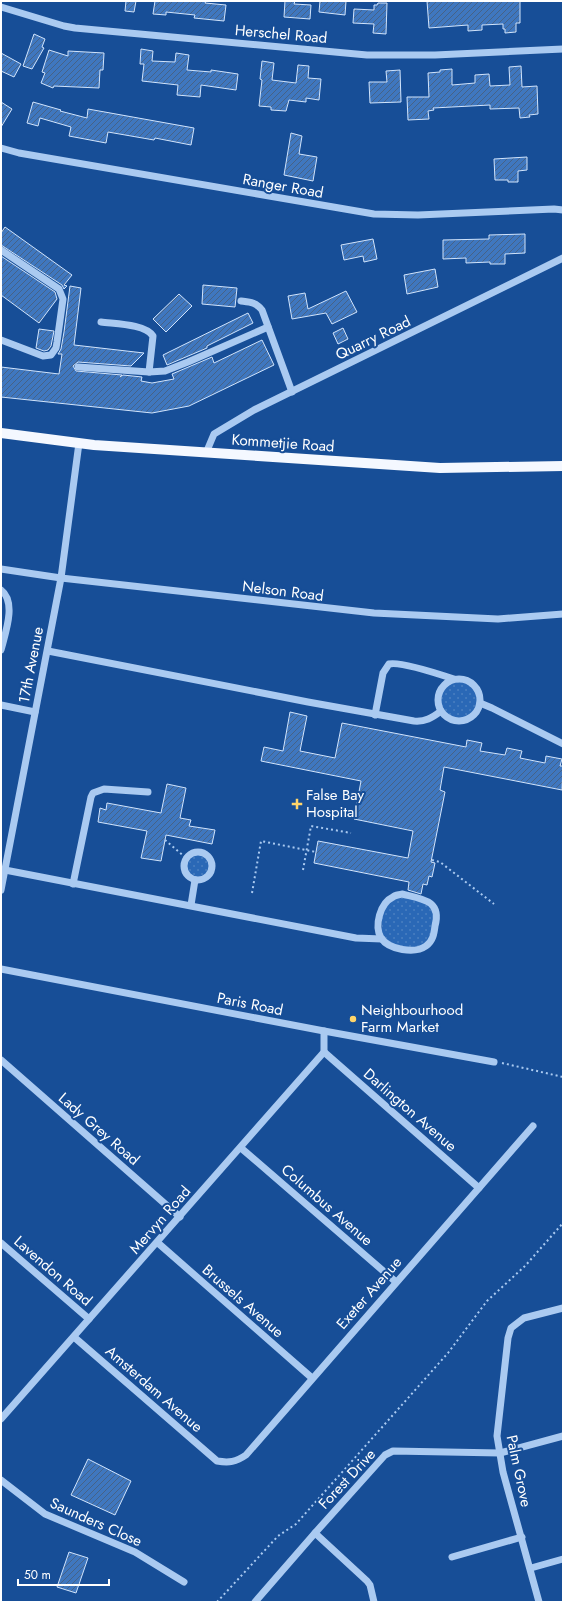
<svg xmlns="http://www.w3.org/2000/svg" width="564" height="1603" viewBox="0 0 564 1603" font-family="Jost,sans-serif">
<defs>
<pattern id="grass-dots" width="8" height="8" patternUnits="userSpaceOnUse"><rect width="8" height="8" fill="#2a68b6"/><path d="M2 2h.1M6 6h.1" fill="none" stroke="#4a7fc1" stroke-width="1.8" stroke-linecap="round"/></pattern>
<pattern id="building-hatch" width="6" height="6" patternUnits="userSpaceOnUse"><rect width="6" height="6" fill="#3f77bf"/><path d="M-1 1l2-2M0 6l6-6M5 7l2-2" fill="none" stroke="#466286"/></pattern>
</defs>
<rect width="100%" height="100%" fill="#174e97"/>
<g fill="url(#grass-dots)">
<circle cx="459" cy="700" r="21"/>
<circle cx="198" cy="866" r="14"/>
<path d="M393,897L424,899L436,911L432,939L421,949L397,948L382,939V909Z"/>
</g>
<g fill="url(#building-hatch)" stroke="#d1e4fc">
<path d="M126,1H136L134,12L125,11Z"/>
<path d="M155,1H206L205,3L226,5L224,21L194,18L195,15L166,12V15L153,14Z"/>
<path d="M285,1H295L294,4L311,5L310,19L284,17Z"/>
<path d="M320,1H346L345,15L319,12Z"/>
<path d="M427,1H520V23H516V32L505,33V29H503V24L482,25V30L468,31V25L429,28Z"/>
<path d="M378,3H387L386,34L373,33L374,24L353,23L354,9L374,10V5H377Z"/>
<path d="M34,34L45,39L42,47L44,48L32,69L23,66Z"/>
<path d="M141,49L153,51L152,61L175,62L176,53L189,55L187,70L211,72V70L238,74L236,90L201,85L200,97L177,95L178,85L142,81L144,64H140Z"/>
<path d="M49,50L68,56V51L104,53L103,70H100L99,88L54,86L53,88L41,83L45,73L42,72Z"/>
<path d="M1,53L21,64L14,77L1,71Z"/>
<path d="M262,61L274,63L272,80L296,83L298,65L309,66L308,78L321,79L319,100L306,98V102L289,100L286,111L271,110V107L259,106L262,80L260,79Z"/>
<path d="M521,66L522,87L537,86L538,114L529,115L530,117L520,118L519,108L490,109V105L433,108L434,110L428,111L429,119L408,120L407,97H429L428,73L440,72V70L452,69V85L475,83V75L489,74L490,86L510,85L509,67Z"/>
<path d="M400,70L401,102L370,103L369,82H387L386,71Z"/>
<path d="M1,102L12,109L1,127Z"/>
<path d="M33,102L61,110L60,111L87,118L88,109L194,128L191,145L155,138L154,140L108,132L106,143L69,136L71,127L40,118L38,126L27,123Z"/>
<path d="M291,133L302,136L299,154L317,157L313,181L284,175Z"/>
<path d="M527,157V170L518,171V182H508V180H495L494,159Z"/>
<path d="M5,227L72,275L64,285L67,286L64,289L62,285L1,245V233Z"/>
<path d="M525,234V253L505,254V264H490V262L466,263V258L443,259V240L489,239V235Z"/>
<path d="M373,239L377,259L364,262L363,256L344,260L341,245Z"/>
<path d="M1,256L55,292L57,299L39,323L1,295Z"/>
<path d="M435,269L438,287L407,294L404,275Z"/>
<path d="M203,285L237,288L235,307L202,304Z"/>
<path d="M70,286L81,288L74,345L144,353L131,366L78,362L73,366L76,371L122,375L120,377L123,375L142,377L141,381L152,383L174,379L172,374L212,357L214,363L262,340L274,365L189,406L152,413L1,397V367L59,374L62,354H58L61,349L64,332Z"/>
<path d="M346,291L357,312L332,324L326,313L292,319L288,296L305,293L308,309Z"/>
<path d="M179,294L192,306L166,332L153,319Z"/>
<path d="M248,313L253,323L207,346V348L167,365L163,355Z"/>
<path d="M343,328L348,339L338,344L333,333Z"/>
<path d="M39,329L54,331L51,346L48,350L44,351L36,348Z"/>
<path d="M290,712L307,716L300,751L335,758L342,723L466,747L467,740L482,743L480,751L505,755L507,748L522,751L520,758L545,763L546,756L562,759L560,766H563L562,790L444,767L440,790L445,792L431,862L435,863L432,877L429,876L427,885L423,884L421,894L408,890L409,882L314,863L318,841L408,858L413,831L354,819L361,781L261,761L264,747L283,751Z"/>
<path d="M167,784L186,788L180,818L191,820L189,826L215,830L212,844L166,835L161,861L141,858L147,831L98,822L100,808L106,810L107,803L161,813Z"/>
<path d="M88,1459L131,1481L115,1515L71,1495Z"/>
<path d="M69,1552L88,1558L76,1593L57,1587Z"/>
</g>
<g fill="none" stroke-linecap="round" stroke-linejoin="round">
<g stroke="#aacaf1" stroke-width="2" stroke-dasharray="2 3" stroke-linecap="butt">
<path d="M165,840L186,858"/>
<path d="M432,860L440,862L494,904"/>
<path d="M303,870L311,826L351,833"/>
<path d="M252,893L261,841L316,852"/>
<path d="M502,1063L563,1077"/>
<path d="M217,1602L278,1536L296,1524L448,1353L487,1301L525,1266L563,1223"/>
</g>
<g stroke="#aacaf1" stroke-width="7">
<path d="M1,7L64,26L75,28L367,55H435L563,49"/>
<path d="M1,148L19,153L374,214L418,215L554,209L563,210"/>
<path d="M1,250L59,289L63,299L57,342L56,348L51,355L43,356L1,340"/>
<path d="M241,301C249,302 256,302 262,310L292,392"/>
<path d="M101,322C115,324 145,324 153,336L149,372"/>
<path d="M78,367L149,372L165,371L188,362L268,327"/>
<path d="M206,453L214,434L254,410L563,258"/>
<path d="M1,569L61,578L374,613L498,619L563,614"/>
<path d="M1,590C17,602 5,634 1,650"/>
<path d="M48,651L308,702L414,721C425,722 432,718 441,711"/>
<circle cx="459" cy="700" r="21"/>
<path d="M480,703L492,708L563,744"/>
<path d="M1,705L35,712"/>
<path d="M375,715L383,673L389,664C400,661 442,675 454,679"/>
<circle cx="198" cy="866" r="14"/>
<path d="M5,870L356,938L382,939"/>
<path d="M73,884L91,797L93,793L104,789L148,792"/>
<path d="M1,890L61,578L79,443"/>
<path d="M402,894C422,899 442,900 435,926C434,934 433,941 426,946C415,954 389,950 381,938C374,926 380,903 393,897C395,895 399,895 402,894Z"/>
<path d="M191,905L195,880"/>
<path d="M1,969L324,1031L494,1062"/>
<path d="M324,1052L479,1188"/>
<path d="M1,1060L180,1217"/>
<path d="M241,1148L396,1282"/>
<path d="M1,1243L89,1319"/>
<path d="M158,1243L312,1378"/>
<path d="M74,1337L217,1461C229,1463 236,1462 246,1455L533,1126"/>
<path d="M1,1419L324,1052V1031"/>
<path d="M1,1480L45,1514L135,1552L184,1582"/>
<path d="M315,1533L367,1581L370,1585L374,1602"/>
<path d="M452,1557L522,1537"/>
<path d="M531,1568L563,1559"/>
<path d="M255,1602L315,1533L385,1455L393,1451L500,1453L563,1436"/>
<path d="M539,1602L503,1472L497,1436L508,1338L511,1328L524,1318L563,1308"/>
</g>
<path stroke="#f4f8ff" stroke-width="10" d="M1,433L94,445L440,468L563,466"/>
</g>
<g fill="#ffd56a" stroke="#174e97" stroke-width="1.5">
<path d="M295 798h4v4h4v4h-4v4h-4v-4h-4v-4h4z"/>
<circle cx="353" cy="1019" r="4"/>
</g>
<g text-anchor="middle" stroke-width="4" stroke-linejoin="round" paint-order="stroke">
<g font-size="15" fill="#fff" stroke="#174e97">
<text transform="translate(281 34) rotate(5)" y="5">Herschel Road</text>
<text transform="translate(283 186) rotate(10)" y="5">Ranger Road</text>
<text transform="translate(373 338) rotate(-26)" y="5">Quarry Road</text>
<text transform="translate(283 443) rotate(4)" y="5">Kommetjie Road</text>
<text transform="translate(283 591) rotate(7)" y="5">Nelson Road</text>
<text transform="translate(31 665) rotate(-79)" y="5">17th Avenue</text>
<text transform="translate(250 1004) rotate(11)" y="5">Paris Road</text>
<text transform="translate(410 1110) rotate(41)" y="5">Darlington Avenue</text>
<text transform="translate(99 1129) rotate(41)" y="5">Lady Grey Road</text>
<text transform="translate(327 1205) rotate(41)" y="5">Columbus Avenue</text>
<text transform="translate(160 1220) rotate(-49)" y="5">Mervyn Road</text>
<text transform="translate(53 1271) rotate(41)" y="5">Lavendon Road</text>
<text transform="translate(369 1293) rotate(-49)" y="5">Exeter Avenue</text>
<text transform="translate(243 1301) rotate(41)" y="5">Brussels Avenue</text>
<text transform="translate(154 1389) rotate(41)" y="5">Amsterdam Avenue</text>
<text transform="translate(519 1471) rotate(78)" y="5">Palm Grove</text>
<text transform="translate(347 1479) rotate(-47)" y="5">Forest Drive</text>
<text transform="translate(96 1522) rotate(24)" y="5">Saunders Close</text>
</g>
<g font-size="15" fill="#fff" stroke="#174e97" text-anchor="start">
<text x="306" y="800">False Bay<tspan x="306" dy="17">Hospital</tspan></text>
<text x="361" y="1015">Neighbourhood<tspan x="361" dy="17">Farm Market</tspan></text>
</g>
</g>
<rect width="564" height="1603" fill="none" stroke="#ffffff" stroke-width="4"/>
<path d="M18 1579v6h91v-6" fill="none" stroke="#ffffff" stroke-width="2"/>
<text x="24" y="1579" font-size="12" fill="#ffffff" stroke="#174e97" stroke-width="3" paint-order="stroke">50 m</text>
</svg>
